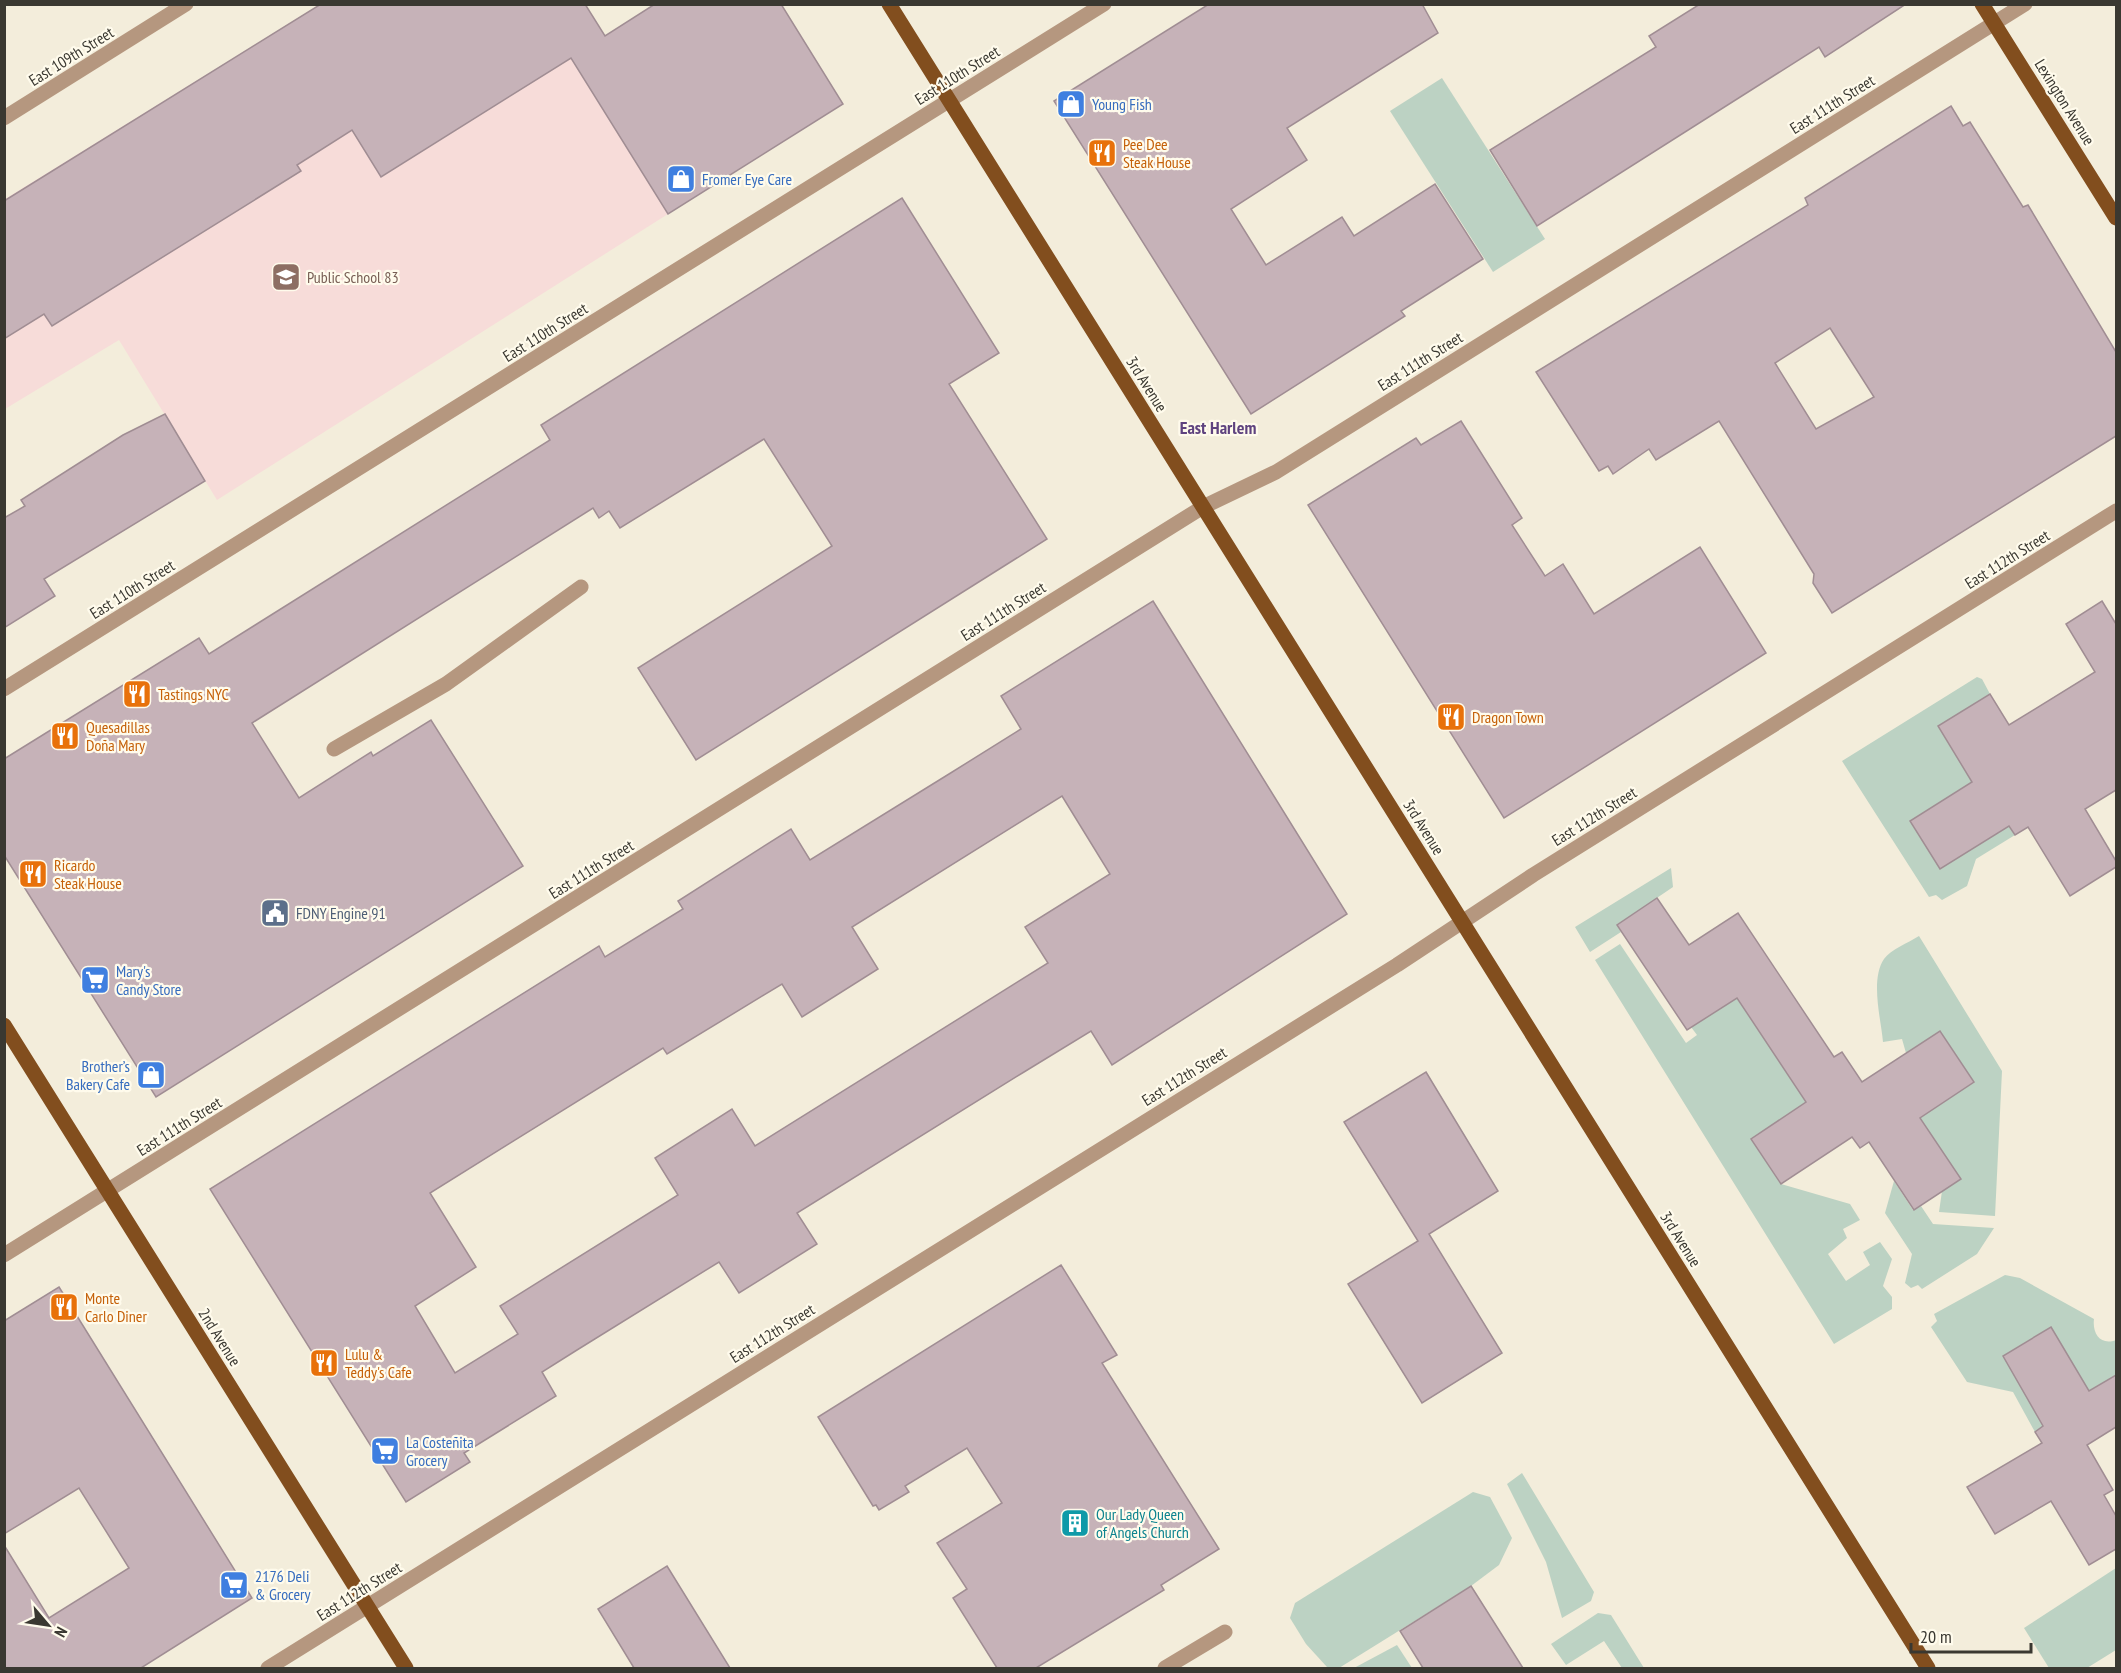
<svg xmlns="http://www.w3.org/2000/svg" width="2121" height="1673" viewBox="0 0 2121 1673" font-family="'PT Sans Narrow',sans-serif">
<rect width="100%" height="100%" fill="#f3eddb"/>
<path fill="#f7dcd9" d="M319,5H532L571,58L668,214L217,500L119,340L5,409V199Z"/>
<g fill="#bcd2c3">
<path d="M1442,78L1545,239L1493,272L1390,111Z"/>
<path d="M1977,677L1982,679L1990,694L1938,726L1972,782L1910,821L1940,869L2009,826L2015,835L1976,859L1967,886L1942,900L1936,895L1929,897L1842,761Z"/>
<path d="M1671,868L1673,887L1617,925L1621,932L1590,952L1575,927Z"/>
<path d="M1919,936L2002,1071L1995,1216L1939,1212L1942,1191L1960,1179L1920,1118L1974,1082L1940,1031L1906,1053L1902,1039L1883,1042C1881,1019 1870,980 1884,959C1891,949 1908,943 1919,936Z"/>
<path d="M1620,944L1686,1043L1697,1035L1691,1027L1737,998L1806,1102L1751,1139L1781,1184L1850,1204L1860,1220L1843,1229L1847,1238L1828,1254L1846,1281L1870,1265L1863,1252L1880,1242L1892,1259L1883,1286L1892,1297V1309L1834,1344L1595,960Z"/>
<path d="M1894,1181L1913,1210L1921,1206L1933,1224L1994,1228L1977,1254L1922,1289L1918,1285L1911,1288L1905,1283L1912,1254L1885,1213Z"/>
<path d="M2005,1275L2020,1278L2094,1319C2092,1334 2101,1346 2116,1340V1375L2089,1391L2051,1327L2003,1356L2043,1426L2035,1432L2013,1392L1967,1382L1931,1327L1937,1321L1934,1314Z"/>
<path d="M1522,1473L1594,1592L1591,1601L1562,1618L1546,1562L1507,1484Z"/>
<path d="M1473,1492L1490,1497L1512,1538L1499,1565L1471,1586L1339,1668L1327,1667L1306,1644L1290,1618L1295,1603Z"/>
<path d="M2116,1568V1650L2087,1668H2049L2024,1628Z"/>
<path d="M1598,1613L1611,1615L1644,1668H1622L1604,1641L1566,1665L1551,1644Z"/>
<path d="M1397,1645L1412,1668H1354Z"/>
</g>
<g fill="#c6b2b8" stroke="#a08d93" stroke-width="1.5" fill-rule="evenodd">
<path d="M321,4H585L605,36L655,4H781L843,104L668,214L571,58L381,177L352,130L297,165L301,171L52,326L44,314L4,339V201Z"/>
<path d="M1209,4H1422L1438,33L1287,128L1307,160L1231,209L1266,265L1342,217L1354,236L1435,184L1483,259L1401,311L1405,316L1251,414L1054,101Z"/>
<path d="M1700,4H1906L1825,57L1819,47L1537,226L1490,150L1656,47L1649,36Z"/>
<path d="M1951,106L1963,126L1970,122L2023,207L2028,205L2116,352V436L1832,613L1813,583L1814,574L1719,421L1656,460L1649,449L1613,474L1608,466L1599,471L1536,372L1808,205L1805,198ZM1830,328L1874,397L1816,429L1775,363Z"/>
<path d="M902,198L999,353L949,384L1047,539L696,760L638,668L832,546L764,439L620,528L609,511L599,518L593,508L252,723L299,798L371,752L373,756L431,720L523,866L156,1097L4,855V759L199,638L209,654L550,440L541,425Z"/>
<path d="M165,414L205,481L44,579L55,596L4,628V518L25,506L21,500L123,435Z"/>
<path d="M1461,421L1522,518L1512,525L1545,576L1563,564L1594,614L1700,547L1766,653L1504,818L1308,505L1416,438L1421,445Z"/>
<path d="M1153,601L1347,914L1112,1065L1091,1031L1024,1072L797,1213L817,1244L739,1293L719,1262L577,1350L542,1372L556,1396L464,1453L470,1462L406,1502L210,1189L599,946L605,957L683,909L678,901L791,829L810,860L949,774L1021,729L1001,696ZM1062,796L1110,874L1025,927L1048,963L755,1146L732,1109L655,1158L678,1195L500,1306L518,1334L455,1373L415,1306L476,1267L430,1193L663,1048L667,1054L782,984L802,1017L878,969L852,927Z"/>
<path d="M2102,601L2116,624V790L2085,809L2116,861V867L2070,896L2028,827L2015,835L2009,826L1940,869L1910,821L1972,782L1938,726L1990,694L2009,725L2095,672L2066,624Z"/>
<path d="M1657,898L1689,945L1738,913L1834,1057L1842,1052L1862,1082L1940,1031L1974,1082L1920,1118L1961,1179L1914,1210L1869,1142L1860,1148L1852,1137L1781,1184L1751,1139L1806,1102L1737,998L1687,1030L1617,925Z"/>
<path d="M1426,1072L1498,1191L1429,1234L1502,1353L1422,1403L1348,1284L1418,1241L1344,1122Z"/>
<path d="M1061,1265L1117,1355L1102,1363L1219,1549L1161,1585L1164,1590L1036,1668H997L953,1598L967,1589L937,1543L1002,1503L967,1448L905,1486L909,1492L879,1510L876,1505L873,1506L818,1417Z"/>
<path d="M59,1287L252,1598L141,1668H4V1545L49,1618L129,1568L79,1488L4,1534V1321Z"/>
<path d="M2051,1327L2089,1391L2116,1375V1427L2087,1445L2113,1490L2104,1495L2116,1516V1549L2089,1565L2051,1501L1995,1534L1967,1487L2042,1443L2035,1432L2043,1426L2003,1356Z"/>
<path d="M667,1566L730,1668H634L598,1609Z"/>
<path d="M1471,1586L1523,1668H1423L1400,1631Z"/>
</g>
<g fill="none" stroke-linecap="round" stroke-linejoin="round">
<g stroke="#b5977f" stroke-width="15">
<path d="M4,118L186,4"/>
<path d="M4,689L1104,4"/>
<path d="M334,749L446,684L581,587"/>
<path d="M4,1255L1203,507L1276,472L2025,4"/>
<path d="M268,1668L1397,965L1533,875L2116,511"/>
<path d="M1165,1668L1225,1632"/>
</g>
<g stroke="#824e1e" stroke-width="15">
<path d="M889,4L1928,1668"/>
<path d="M1982,4L2116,218"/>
<path d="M4,1025L406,1668"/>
</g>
</g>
<defs>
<g id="shop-square" transform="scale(1.5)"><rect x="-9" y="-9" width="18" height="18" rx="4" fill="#3f7fe0" stroke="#fffbec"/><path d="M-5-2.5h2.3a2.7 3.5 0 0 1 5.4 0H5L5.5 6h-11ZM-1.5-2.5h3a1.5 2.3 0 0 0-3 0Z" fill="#fff"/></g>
<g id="restaurant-square" transform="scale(1.5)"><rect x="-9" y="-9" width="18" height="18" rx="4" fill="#e8710a" stroke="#fffbec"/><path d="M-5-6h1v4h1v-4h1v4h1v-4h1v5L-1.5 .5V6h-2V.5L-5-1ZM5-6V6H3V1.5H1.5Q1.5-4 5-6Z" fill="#fff"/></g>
<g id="school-square" transform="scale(1.5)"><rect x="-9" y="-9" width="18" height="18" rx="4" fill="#8d6e63" stroke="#fffbec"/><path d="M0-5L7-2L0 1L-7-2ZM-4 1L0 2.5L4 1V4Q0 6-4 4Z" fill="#fff"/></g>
<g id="civic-square" transform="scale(1.5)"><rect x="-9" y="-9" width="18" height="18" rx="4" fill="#5c6f8a" stroke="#fffbec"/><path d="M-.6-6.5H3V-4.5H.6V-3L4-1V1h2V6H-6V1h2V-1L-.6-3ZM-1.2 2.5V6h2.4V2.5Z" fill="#fff"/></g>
<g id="supermarket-square" transform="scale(1.5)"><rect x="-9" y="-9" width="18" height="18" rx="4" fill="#3f7fe0" stroke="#fffbec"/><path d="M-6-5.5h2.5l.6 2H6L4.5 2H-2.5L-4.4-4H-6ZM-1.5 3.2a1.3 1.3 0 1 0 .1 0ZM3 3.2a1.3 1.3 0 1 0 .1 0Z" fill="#fff"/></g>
<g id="building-square" transform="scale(1.5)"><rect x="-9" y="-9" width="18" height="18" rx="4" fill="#0f9aa8" stroke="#fffbec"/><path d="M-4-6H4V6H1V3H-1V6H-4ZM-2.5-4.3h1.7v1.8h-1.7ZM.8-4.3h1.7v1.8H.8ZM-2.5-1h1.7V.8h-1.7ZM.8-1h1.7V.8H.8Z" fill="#fff"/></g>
</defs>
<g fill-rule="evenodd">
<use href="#shop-square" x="1071" y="104"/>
<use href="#restaurant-square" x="1102" y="153"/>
<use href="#shop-square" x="681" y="179"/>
<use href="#school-square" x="286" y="277"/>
<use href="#restaurant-square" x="137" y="694"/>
<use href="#restaurant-square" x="1451" y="717"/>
<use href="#restaurant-square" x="65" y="736"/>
<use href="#restaurant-square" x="33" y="874"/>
<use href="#civic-square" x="275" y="913"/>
<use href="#supermarket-square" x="95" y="980"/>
<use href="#shop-square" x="151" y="1075"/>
<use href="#restaurant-square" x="64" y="1307"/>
<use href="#restaurant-square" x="324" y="1363"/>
<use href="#supermarket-square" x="385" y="1451"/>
<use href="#building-square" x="1075" y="1523"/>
<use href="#supermarket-square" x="234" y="1585"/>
</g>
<g text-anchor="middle" stroke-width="4.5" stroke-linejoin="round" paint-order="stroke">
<g font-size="16" fill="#3a3831" stroke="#fffbec">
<text transform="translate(71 56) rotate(-32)" y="6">East 109th Street</text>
<text transform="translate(957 75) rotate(-32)" y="6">East 110th Street</text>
<text transform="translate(2065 102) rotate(58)" y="6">Lexington Avenue</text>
<text transform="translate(1832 104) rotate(-32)" y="6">East 111th Street</text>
<text transform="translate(545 332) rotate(-32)" y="6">East 110th Street</text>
<text transform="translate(1420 361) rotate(-32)" y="6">East 111th Street</text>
<text transform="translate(1147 384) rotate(58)" y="6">3rd Avenue</text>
<text transform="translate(2007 559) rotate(-32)" y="6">East 112th Street</text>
<text transform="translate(132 589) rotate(-32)" y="6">East 110th Street</text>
<text transform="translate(1003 611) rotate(-32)" y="6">East 111th Street</text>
<text transform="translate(1594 816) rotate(-32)" y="6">East 112th Street</text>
<text transform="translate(1424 827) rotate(58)" y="6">3rd Avenue</text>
<text transform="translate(591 869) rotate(-32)" y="6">East 111th Street</text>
<text transform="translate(1184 1076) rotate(-32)" y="6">East 112th Street</text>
<text transform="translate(179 1126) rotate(-32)" y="6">East 111th Street</text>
<text transform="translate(1681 1239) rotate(58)" y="6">3rd Avenue</text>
<text transform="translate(772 1333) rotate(-32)" y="6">East 112th Street</text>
<text transform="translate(220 1337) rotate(58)" y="6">2nd Avenue</text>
<text transform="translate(359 1591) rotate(-32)" y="6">East 112th Street</text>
</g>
<g font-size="16" fill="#366cbe" stroke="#fffbec" text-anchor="start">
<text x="1092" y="110">Young Fish</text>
<text x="702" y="185">Fromer Eye Care</text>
<text x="116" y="977">Mary's<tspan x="116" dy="18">Candy Store</tspan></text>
<text x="130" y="1072" text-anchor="end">Brother’s<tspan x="130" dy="18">Bakery Cafe</tspan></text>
<text x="406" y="1448">La Costeñita<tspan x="406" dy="18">Grocery</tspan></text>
<text x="255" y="1582">2176 Deli<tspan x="255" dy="18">&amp; Grocery</tspan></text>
</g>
<g font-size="16" fill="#c56008" stroke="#fffbec" text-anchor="start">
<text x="1123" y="150">Pee Dee<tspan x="1123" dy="18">Steak House</tspan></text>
<text x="158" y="700">Tastings NYC</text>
<text x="1472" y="723">Dragon Town</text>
<text x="86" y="733">Quesadillas<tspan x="86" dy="18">Doña Mary</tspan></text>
<text x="54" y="871">Ricardo<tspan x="54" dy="18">Steak House</tspan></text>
<text x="85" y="1304">Monte<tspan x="85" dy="18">Carlo Diner</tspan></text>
<text x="345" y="1360">Lulu &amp;<tspan x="345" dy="18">Teddy's Cafe</tspan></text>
</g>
<g font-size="16" fill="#785e54" stroke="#fffbec" text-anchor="start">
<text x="307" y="283">Public School 83</text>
</g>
<g font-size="16" fill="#4e5e75" stroke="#fffbec" text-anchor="start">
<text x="296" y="919">FDNY Engine 91</text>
</g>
<g font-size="16" fill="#0d838f" stroke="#fffbec" text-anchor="start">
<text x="1096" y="1520">Our Lady Queen<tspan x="1096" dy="18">of Angels Church</tspan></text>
</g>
<g font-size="18" font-weight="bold" fill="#5f437f" stroke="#fffbec">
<text x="1218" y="434">East Harlem</text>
</g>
</g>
<rect width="2121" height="1673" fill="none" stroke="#3a3831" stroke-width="12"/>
<g transform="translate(48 1625) rotate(119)" stroke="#fffbec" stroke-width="4.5" paint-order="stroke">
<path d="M0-4.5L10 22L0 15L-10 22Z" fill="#3a3831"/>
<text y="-9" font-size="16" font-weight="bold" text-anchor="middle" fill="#3a3831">N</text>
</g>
<path d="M1911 1643v9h120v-9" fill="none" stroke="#3a3831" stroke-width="3"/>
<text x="1920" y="1643" font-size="18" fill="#3a3831" stroke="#fffbec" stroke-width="4.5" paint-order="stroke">20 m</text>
</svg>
